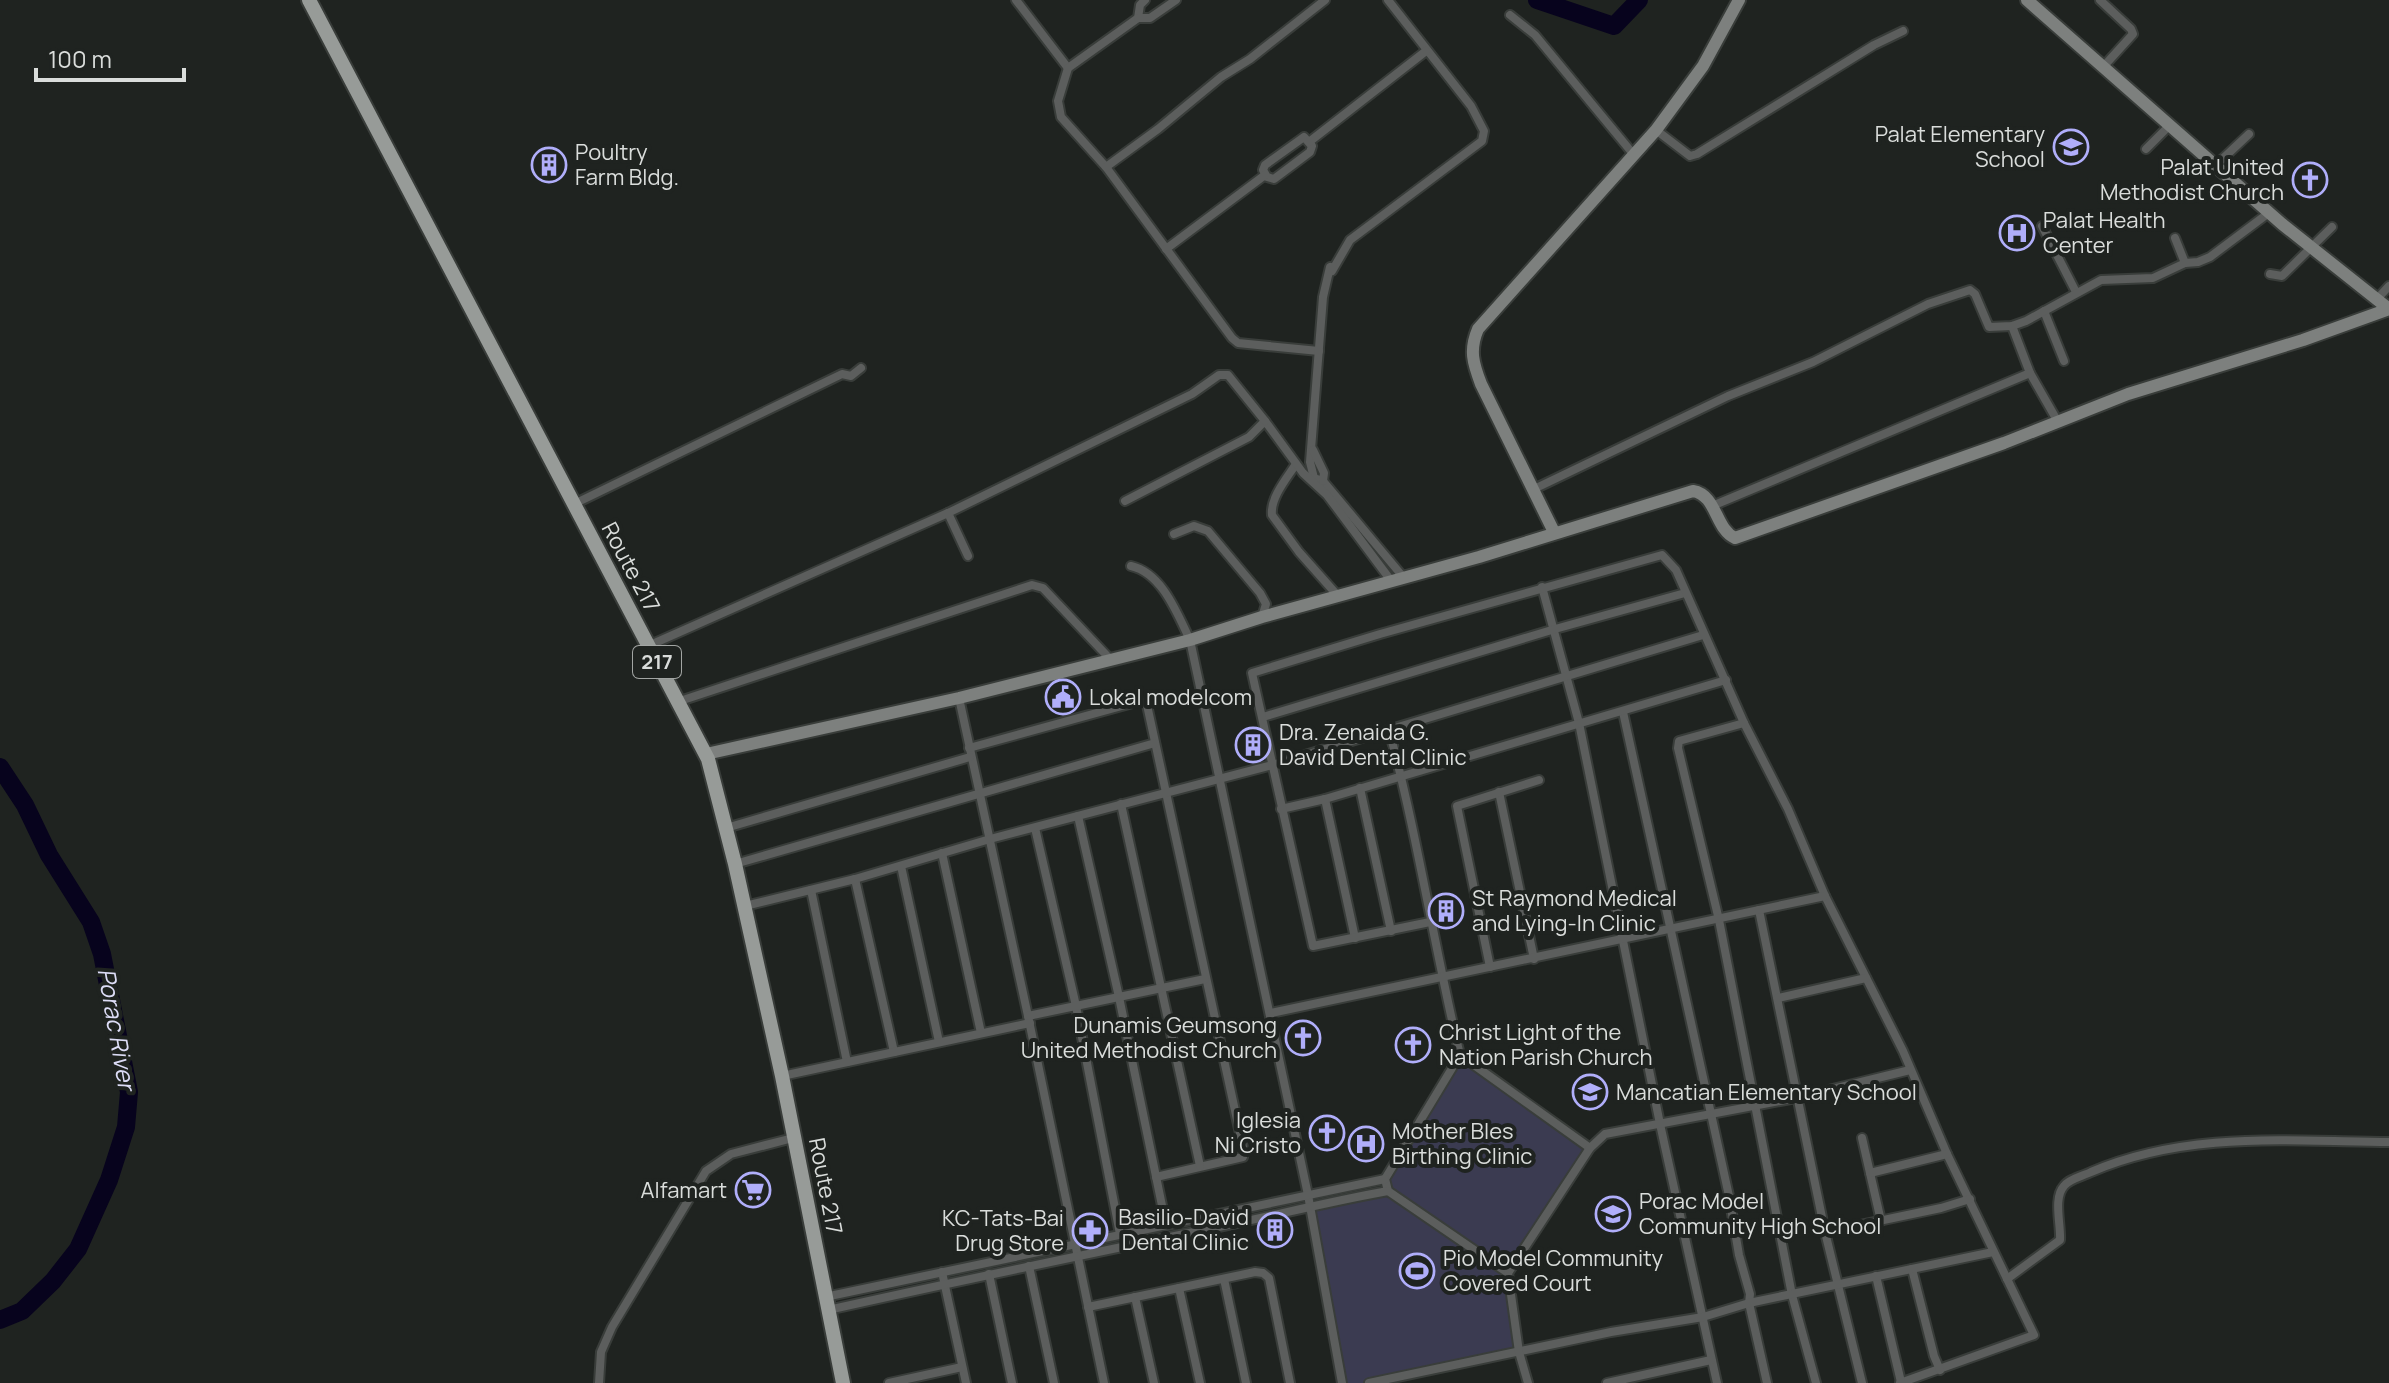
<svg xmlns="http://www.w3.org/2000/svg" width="2389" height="1383" viewBox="0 0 2389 1383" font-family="Manrope,sans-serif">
<rect width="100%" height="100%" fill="#1f2320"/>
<path fill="#3b3b51" d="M1460,1055L1590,1148L1508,1273L1519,1352L1369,1383H1342L1309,1205L1388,1191L1385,1179Z"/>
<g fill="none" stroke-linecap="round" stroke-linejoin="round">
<g stroke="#07031d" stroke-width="18">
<path d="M1537,0L1614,26L1639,0"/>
<path d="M0,767L25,805L49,855L91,922L102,954L129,1092L126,1127L109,1180L78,1249L53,1281L22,1311L0,1320"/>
</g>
<g stroke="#393d3a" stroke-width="12">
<g id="street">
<path d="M1016,0L1068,68"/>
<path d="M1145,0L1140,5L1138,18L1068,68L1058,101L1061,117L1106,167L1232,338L1238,343L1319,351"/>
<path d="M1388,0L1471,106L1484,131L1482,141L1350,240L1332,271L1330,267L1323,297L1310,462L1314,478L1323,481L1404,578"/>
<path d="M2100,0L2131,29L2133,34L2104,66"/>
<path d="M1510,15L1535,35L1634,155"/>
<path d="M1138,18H1150L1176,0"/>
<path d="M1656,130L1690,156L1697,154L1874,45L1903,31"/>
<path d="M1304,137L1312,146L1310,152L1274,179L1267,177L1263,170L1265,165Z"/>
<path d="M1309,142L1426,51"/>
<path d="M2146,149L2170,125"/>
<path d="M2216,165L2249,134"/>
<path d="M1106,167L1158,129L1221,77L1250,59L1325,0"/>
<path d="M2042,226L2076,292"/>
<path d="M2175,238L2185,263"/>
<path d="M1166,249L1265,175"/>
<path d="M2270,274L2282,276L2332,227"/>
<path d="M2376,300L2389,286"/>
<path d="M2044,311L2064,361"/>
<path d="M2012,326L2030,373L2058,422"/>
<path d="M1313,450L1324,473L1323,481"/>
<path d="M1296,464C1287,478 1270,498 1272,515L1299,552L1338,596"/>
<path d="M1534,489L1728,396L1813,362L1928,304L1970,290L1975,294L1989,327L2012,326L2026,321L2101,280L2153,278L2185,263L2198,262L2210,257L2270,212"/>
<path d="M1125,501L1249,437L1265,421L1303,473L1327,495L1392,582"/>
<path d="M574,504L842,374L851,376L861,368"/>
<path d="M1712,506L2030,373"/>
<path d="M948,513L968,556"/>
<path d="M1174,534L1194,526L1208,531L1260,593L1266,604L1262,617"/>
<path d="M1131,566C1162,573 1177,613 1190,640L1308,1195L1342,1383"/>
<path d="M1542,587L1579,723L1660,1124L1717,1383"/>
<path d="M648,646L948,513L1192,394L1219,375H1228L1265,421"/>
<path d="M959,698L1028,1016L1104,1383"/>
<path d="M680,701L1032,585L1043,588L1111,660"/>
<path d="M1623,712L1729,1196L1739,1255L1750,1294L1749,1303L1767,1383"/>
<path d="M1263,717L1555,629L1685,593"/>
<path d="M1744,723L1679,741L1678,748L1719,920L1792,1295L1816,1383"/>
<path d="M1389,730C1418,837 1434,947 1460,1055L1590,1148"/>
<path d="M969,748L1140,701L1147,705L1244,1152L1243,1157L1156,1177"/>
<path d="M1360,788L1391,931"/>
<path d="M1499,792L1534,959"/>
<path d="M1325,799L1355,938"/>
<path d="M1121,804L1200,1166"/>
<path d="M1281,809L1325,799L1726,680"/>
<path d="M1078,816L1119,997L1166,1225"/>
<path d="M726,828L970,757"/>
<path d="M1035,828L1076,1006L1120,1234"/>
<path d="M942,853L981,1033"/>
<path d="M735,864L1155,743"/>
<path d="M901,866L939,1042"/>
<path d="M855,879L894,1052"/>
<path d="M811,890L847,1062"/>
<path d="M745,906L855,879L990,839L1272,765L1703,635"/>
<path d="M1759,910L1825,1232L1862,1383"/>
<path d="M1430,922L1313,946L1252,673L1380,634L1662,555L1676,570L1744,723L1788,809L1825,896L1903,1051L1947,1154L2034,1335L1900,1383"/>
<path d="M1490,967L1457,806L1539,780"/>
<path d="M1778,998L1866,978"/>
<path d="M1271,1013L1825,896"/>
<path d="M1028,1016L1205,979"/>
<path d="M1460,1055L1385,1179L1388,1191L1508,1273"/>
<path d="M782,1076L1030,1023"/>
<path d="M1862,1138L1881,1221"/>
<path d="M1870,1173L1947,1154"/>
<path d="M1826,1232L1941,1208L1970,1199"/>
<path d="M1029,1266L1054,1383"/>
<path d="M1912,1269L1934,1356L1940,1370"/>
<path d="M942,1272L966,1383"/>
<path d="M989,1274L1012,1383"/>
<path d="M1876,1276L1901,1382"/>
<path d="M1224,1279L1246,1383"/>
<path d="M2007,1279L2060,1240C2061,1224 2053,1198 2064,1186C2069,1179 2083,1176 2091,1172C2186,1131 2288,1141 2389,1142"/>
<path d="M1179,1288L1200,1383"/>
<path d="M825,1297L1385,1179"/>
<path d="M1135,1297L1154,1383"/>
<path d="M1088,1307L1255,1272L1263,1273L1269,1278L1290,1383"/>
<path d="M828,1310C953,1282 1078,1256 1204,1230C1265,1218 1326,1202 1388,1191"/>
<path d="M599,1383L601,1352L612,1327L706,1171L731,1154L793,1138"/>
<path d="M889,1383L962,1367"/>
<path d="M1369,1383L1611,1332L1703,1317L1749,1303L1993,1252"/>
<path d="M1528,1383L1519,1352L1508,1273L1590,1148L1605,1134L1796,1098L1910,1070"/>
<path d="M1607,1383L1711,1360"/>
</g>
</g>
<g stroke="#393d3a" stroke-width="16">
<g id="secondary">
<path d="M2027,0L2282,224L2389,309"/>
<path d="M1554,532L1481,384C1473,363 1469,350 1478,329L1656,130L1703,66L1739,0"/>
<path d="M706,754L959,698L1190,640L1262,617L1479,557L1693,491C1717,495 1715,529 1735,538L2004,443L2128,394L2303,340L2389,309"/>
</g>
</g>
<g stroke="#393d3a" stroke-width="18">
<path id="primary" d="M309,0L708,759L735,864L782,1076L843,1383"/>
</g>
<use href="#street" stroke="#5c5e5d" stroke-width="8"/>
<use href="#secondary" stroke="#7d807e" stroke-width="12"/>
<use href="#primary" stroke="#979b98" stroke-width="14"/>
</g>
<defs>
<g id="school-ring" transform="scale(1.8)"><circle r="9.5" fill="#1f2320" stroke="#b0aefa" stroke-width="1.5"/><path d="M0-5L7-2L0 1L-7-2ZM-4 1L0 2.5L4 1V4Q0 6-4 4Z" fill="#b0aefa"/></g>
<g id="building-ring" transform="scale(1.8)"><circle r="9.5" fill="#1f2320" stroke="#b0aefa" stroke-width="1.5"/><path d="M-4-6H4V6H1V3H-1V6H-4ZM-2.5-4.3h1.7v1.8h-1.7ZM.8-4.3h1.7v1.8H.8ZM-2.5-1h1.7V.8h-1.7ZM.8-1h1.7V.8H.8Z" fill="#b0aefa"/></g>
<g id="church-ring" transform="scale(1.8)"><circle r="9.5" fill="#1f2320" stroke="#b0aefa" stroke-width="1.5"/><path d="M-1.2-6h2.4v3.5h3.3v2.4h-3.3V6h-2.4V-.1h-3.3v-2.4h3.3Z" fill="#b0aefa"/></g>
<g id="hospital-ring" transform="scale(1.8)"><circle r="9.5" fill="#1f2320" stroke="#b0aefa" stroke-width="1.5"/><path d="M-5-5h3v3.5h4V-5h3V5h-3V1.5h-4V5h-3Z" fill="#b0aefa"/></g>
<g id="civic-ring" transform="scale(1.8)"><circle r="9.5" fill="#1f2320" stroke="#b0aefa" stroke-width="1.5"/><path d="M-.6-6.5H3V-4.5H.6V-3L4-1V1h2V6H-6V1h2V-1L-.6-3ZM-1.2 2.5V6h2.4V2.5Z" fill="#b0aefa"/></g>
<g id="supermarket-ring" transform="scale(1.8)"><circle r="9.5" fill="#1f2320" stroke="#b0aefa" stroke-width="1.5"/><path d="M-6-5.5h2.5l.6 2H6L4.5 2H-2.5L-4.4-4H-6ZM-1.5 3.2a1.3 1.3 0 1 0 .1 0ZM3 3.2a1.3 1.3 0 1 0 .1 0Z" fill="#b0aefa"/></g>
<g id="pharmacy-ring" transform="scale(1.8)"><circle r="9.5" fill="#1f2320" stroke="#b0aefa" stroke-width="1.5"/><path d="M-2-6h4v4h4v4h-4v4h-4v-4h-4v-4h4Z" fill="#b0aefa"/></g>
<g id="stadium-ring" transform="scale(1.8)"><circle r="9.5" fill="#1f2320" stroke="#b0aefa" stroke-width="1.5"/><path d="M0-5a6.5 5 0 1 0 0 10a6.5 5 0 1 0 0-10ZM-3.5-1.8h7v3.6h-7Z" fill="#b0aefa"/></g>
</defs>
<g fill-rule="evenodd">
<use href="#school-ring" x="2071" y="147"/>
<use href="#building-ring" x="549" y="165"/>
<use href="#church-ring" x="2310" y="180"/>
<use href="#hospital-ring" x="2017" y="233"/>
<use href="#civic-ring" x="1063" y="697"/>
<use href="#building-ring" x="1253" y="745"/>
<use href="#building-ring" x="1446" y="911"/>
<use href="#church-ring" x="1303" y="1038"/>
<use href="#church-ring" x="1413" y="1045"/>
<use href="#school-ring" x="1590" y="1092"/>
<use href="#church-ring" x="1327" y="1133"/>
<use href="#hospital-ring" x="1366" y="1144"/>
<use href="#supermarket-ring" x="753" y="1190"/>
<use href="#school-ring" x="1613" y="1214"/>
<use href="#building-ring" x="1275" y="1230"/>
<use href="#pharmacy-ring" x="1090" y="1231"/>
<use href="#stadium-ring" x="1417" y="1271"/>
</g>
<g text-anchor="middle" stroke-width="8" stroke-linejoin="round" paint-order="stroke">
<rect fill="#1f2320" stroke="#a2a5a3" stroke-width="2" x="633" y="646" width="48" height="32" rx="6"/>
<g font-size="20" font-weight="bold" fill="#dadddb">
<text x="657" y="669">217</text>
</g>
<g font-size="22" fill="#dadddb" stroke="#1f2320" text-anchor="start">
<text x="2045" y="142" text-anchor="end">Palat Elementary<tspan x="2045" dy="25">School</tspan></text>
<text x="575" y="160">Poultry<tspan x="575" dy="25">Farm Bldg.</tspan></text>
<text x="2284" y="175" text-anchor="end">Palat United<tspan x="2284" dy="25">Methodist Church</tspan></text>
<text x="2043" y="228">Palat Health<tspan x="2043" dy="25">Center</tspan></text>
<text x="1089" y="705">Lokal modelcom</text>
<text x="1279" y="740">Dra. Zenaida G.<tspan x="1279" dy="25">David Dental Clinic</tspan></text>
<text x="1472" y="906">St Raymond Medical<tspan x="1472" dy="25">and Lying-In Clinic</tspan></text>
<text x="1277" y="1033" text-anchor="end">Dunamis Geumsong<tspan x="1277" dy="25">United Methodist Church</tspan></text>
<text x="1439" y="1040">Christ Light of the<tspan x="1439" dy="25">Nation Parish Church</tspan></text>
<text x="1616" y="1100">Mancatian Elementary School</text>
<text x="1301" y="1128" text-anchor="end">Iglesia<tspan x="1301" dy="25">Ni Cristo</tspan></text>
<text x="1392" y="1139">Mother Bles<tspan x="1392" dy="25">Birthing Clinic</tspan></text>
<text x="727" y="1198" text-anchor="end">Alfamart</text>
<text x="1639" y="1209">Porac Model<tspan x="1639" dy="25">Community High School</tspan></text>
<text x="1249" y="1225" text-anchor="end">Basilio-David<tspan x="1249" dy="25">Dental Clinic</tspan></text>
<text x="1064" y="1226" text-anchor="end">KC-Tats-Bai<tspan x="1064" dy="25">Drug Store</tspan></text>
<text x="1443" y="1266">Pio Model Community<tspan x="1443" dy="25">Covered Court</tspan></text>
</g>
<g font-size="22" fill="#dadddb" stroke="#1f2320">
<text transform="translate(631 567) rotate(62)" y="8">Route 217</text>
<text transform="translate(826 1186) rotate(79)" y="8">Route 217</text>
</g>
<g font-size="24" font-style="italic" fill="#dcdcf6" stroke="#1f2320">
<text transform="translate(116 1029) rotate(80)" y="8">Porac River</text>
</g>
</g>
<path d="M36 68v12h148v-12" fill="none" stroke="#dadddb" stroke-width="4"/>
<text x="48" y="68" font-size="24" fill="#dadddb" stroke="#1f2320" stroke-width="6" paint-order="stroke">100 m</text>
</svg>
